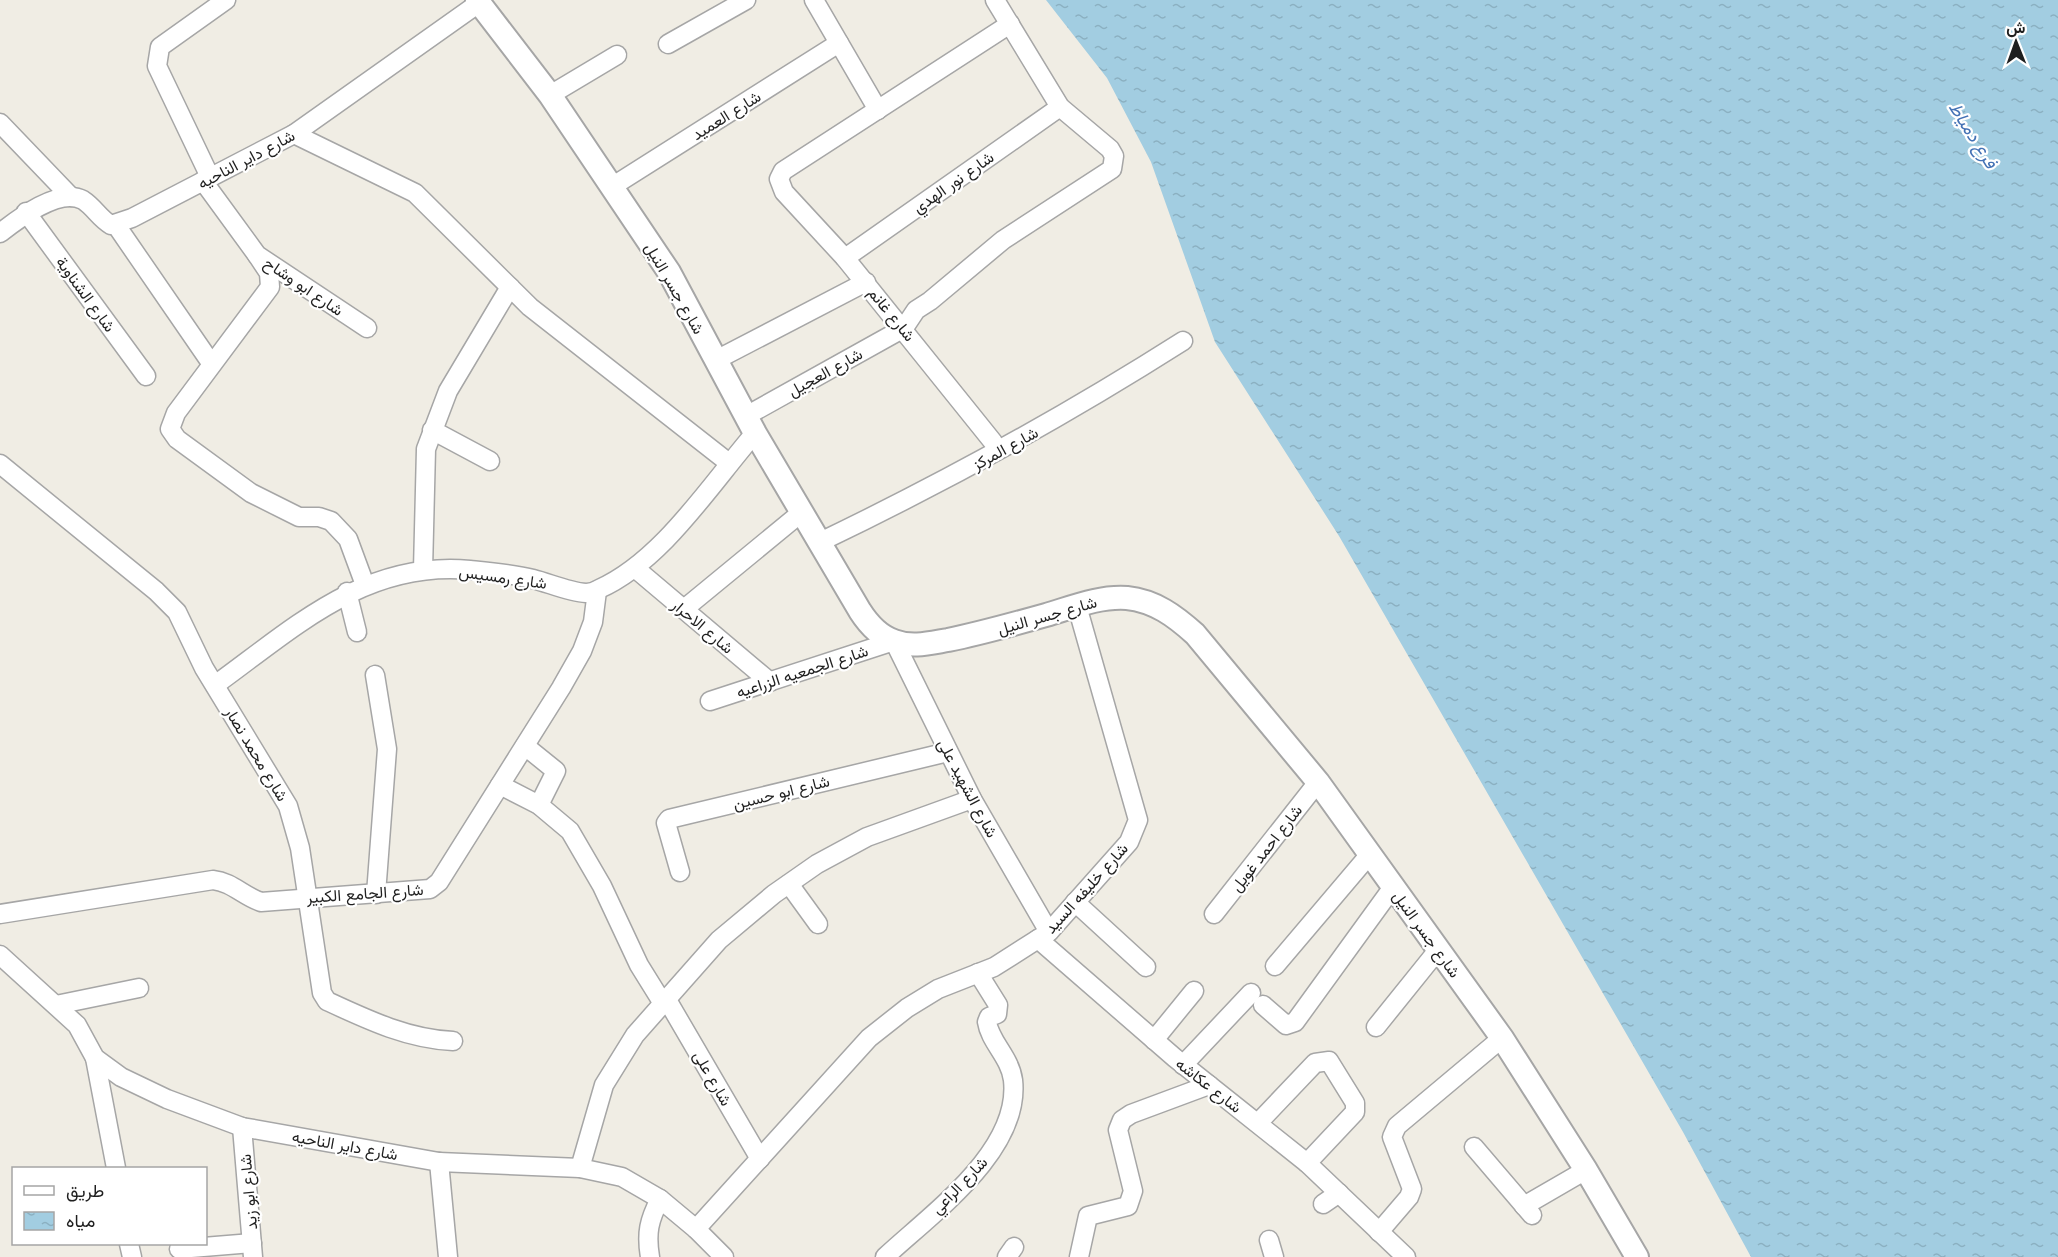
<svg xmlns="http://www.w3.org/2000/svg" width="2058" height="1257" viewBox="0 0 2058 1257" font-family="Inter,Vazirmatn,sans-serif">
<defs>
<pattern id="water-ripples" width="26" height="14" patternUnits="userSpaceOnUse" patternTransform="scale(1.5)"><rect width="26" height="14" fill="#a2cde1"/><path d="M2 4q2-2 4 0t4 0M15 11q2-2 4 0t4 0" fill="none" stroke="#8bb0c1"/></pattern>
</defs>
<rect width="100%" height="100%" fill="#f0ede4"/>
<path fill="url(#water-ripples)" d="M1046,0H2058V1257H1751L1683,1132L1339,536L1215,342L1151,162L1107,78Z"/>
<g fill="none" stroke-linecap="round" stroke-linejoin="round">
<g stroke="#a6a6a6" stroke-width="21">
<g id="minor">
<path d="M814,0L878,110"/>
<path d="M668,44L746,0"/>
<path d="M550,95L617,55"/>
<path d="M0,123L71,197"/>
<path d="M294,134L415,193L530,307L729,463"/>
<path d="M210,177L157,66L160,47L226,0"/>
<path d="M203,181L257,255L367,328"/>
<path d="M613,186L839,43"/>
<path d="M26,212L146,376"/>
<path d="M116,225L211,363"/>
<path d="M0,233C18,219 59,187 83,200C94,207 100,219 111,225L132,218L294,134L479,3"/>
<path d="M257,255L269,273L270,287L176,413L170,429L177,439L251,493L299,517H319L331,521L348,539L365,585"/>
<path d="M845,258L1060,107"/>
<path d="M716,360L866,282"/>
<path d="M746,416L904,328L916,310L930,301L1003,240L1112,169L1114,156L1110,149L1060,107L995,0"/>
<path d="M432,430L490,461"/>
<path d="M993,442L845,258L784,192L779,179L783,171L1010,24"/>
<path d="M0,464L156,591L177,612L204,668L288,806L300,848L322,993L327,1001C368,1020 408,1039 453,1041"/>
<path d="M820,542C945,482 1065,416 1183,341"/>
<path d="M636,569L770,682"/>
<path d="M423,570L426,449L448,391L510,287"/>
<path d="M347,592L357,632"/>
<path d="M684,609L802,512"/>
<path d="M375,675L387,749L376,894"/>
<path d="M215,685C294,628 365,560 470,570C490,572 513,574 533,579C549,583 569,592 586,593C590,593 596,591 599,589C662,561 710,485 755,433"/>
<path d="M710,701L894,641L972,799L1049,932"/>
<path d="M525,746L556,771L539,805"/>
<path d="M500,785L539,805L570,831L602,886L639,965L662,1002"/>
<path d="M680,872L666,823L669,819L948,752"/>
<path d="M789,884L818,924"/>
<path d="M1075,902L1146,967"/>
<path d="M0,914L213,880C232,882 243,896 261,902L430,889L439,882L561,688L582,651L593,622L597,591"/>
<path d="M1214,914L1318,782"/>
<path d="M1038,939L1175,1058L1307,1163L1406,1257"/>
<path d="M0,955L77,1025L95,1058L121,1077L167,1099L242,1127L439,1162L580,1168L622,1177L660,1199L696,1229L724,1257"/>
<path d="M1275,966L1370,854"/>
<path d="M666,998L760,1159"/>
<path d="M56,1005L139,988"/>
<path d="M1263,1005L1286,1025L1295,1022L1393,887"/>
<path d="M1376,1027L1438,950"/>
<path d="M1154,1040L1194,991"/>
<path d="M95,1058L116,1168"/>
<path d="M1183,1065L1251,993"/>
<path d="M1258,1123L1315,1063L1329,1061L1355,1103V1112L1307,1163"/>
<path d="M242,1127L253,1257"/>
<path d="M1474,1147L1532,1215"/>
<path d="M439,1162L448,1257"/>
<path d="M580,1168L604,1085L635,1035L719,940L774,894L817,864L867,837L972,799"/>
<path d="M1323,1204L1339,1193"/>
<path d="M1524,1206L1586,1170"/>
<path d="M696,1229L869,1038L907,1008L938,989L994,967L1049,932L1129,842L1138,820L1077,606"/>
<path d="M1379,1232L1409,1197L1412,1189L1392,1137L1397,1126L1502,1038"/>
<path d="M1269,1240L1274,1257"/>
<path d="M129,1244L132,1257"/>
<path d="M179,1249L252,1243"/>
<path d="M650,1257C646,1233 649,1220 660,1199"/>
<path d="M885,1257C931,1214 1021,1151 1013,1080C1010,1057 990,1042 987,1022L989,1017L997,1014L998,1005L978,973"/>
<path d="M1007,1257L1014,1247"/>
<path d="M1079,1257L1088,1216L1128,1206L1133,1191L1118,1130L1122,1120L1131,1114L1209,1085"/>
</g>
</g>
<g stroke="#a6a6a6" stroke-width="26">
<path id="tertiary" d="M477,0L550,95L669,272L755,433L860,611C869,625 879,636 894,641C912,648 930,643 948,640C982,633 1014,624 1046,615C1073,607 1100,596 1127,598C1155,601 1175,616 1195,634L1318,782L1502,1038L1586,1170L1637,1257"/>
</g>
<use href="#minor" stroke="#fff" stroke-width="18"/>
<use href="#tertiary" stroke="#fff" stroke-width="22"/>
</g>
<g text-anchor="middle" stroke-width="4.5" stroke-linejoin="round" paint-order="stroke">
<g font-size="16" fill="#1f1f1f" stroke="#fff">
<text transform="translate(726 115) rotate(-32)" y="6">شارع العميد</text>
<text transform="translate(246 159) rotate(-28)" y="6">شارع داير الناحيه</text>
<text transform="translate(953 182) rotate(-35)" y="6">شارع نور الهدي</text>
<text transform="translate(304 286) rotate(34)" y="6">شارع ابو وشاح</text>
<text transform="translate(675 288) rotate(60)" y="6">شارع جسر النيل</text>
<text transform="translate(86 294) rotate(54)" y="6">شارع الشناوية</text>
<text transform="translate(892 314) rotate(51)" y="6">شارع غانم</text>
<text transform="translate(825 372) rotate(-29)" y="6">شارع العجيل</text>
<text transform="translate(1005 448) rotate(-29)" y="6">شارع المركز</text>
<text transform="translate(503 577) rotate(8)" y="6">شارع رمسيس</text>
<text transform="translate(1047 615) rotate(-16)" y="6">شارع جسر النيل</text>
<text transform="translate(703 626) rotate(40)" y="6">شارع الاحرار</text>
<text transform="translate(802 671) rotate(-18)" y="6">شارع الجمعيه الزراعيه</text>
<text transform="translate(257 754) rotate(59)" y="6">شارع محمد نصار</text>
<text transform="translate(968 788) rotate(62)" y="6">شارع الشهيد على</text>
<text transform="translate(781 792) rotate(-14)" y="6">شارع ابو حسين</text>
<text transform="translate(1266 848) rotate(-52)" y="6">شارع احمد غويل</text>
<text transform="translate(1086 888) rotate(-48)" y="6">شارع خليفه السيد</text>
<text transform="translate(365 893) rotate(-4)" y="6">شارع الجامع الكبير</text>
<text transform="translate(1427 934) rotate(54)" y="6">شارع جسر النيل</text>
<text transform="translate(713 1078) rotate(60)" y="6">شارع على</text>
<text transform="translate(1209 1085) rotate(38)" y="6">شارع عكاشه</text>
<text transform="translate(345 1145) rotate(10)" y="6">شارع داير الناحيه</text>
<text transform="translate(959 1185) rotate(-46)" y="6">شارع الراعي</text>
<text transform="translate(248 1192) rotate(-95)" y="6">شارع ابو زيد</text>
</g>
<g font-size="18" font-style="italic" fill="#4472b5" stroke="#fff">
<text transform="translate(1973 135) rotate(58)" y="6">فرع دمياط</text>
</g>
</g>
<rect x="12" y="1167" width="195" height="78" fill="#ffffff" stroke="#a5a5a5" stroke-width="1.5"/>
<rect x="24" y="1186" width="30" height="9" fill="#ffffff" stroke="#a5a5a5" stroke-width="1.5"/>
<text x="66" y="1197" font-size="18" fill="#1f1f1f">طريق</text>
<rect x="24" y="1212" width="30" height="18" fill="url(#water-ripples)" stroke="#a5a5a5" stroke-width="1.5"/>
<text x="66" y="1227" font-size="18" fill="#1f1f1f">مياه</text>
<g transform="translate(2016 42) rotate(359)" stroke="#ffffff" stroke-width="4.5" paint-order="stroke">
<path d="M0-4.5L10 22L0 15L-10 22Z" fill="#1f1f1f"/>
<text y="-9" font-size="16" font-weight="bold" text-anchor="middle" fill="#1f1f1f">ش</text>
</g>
</svg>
